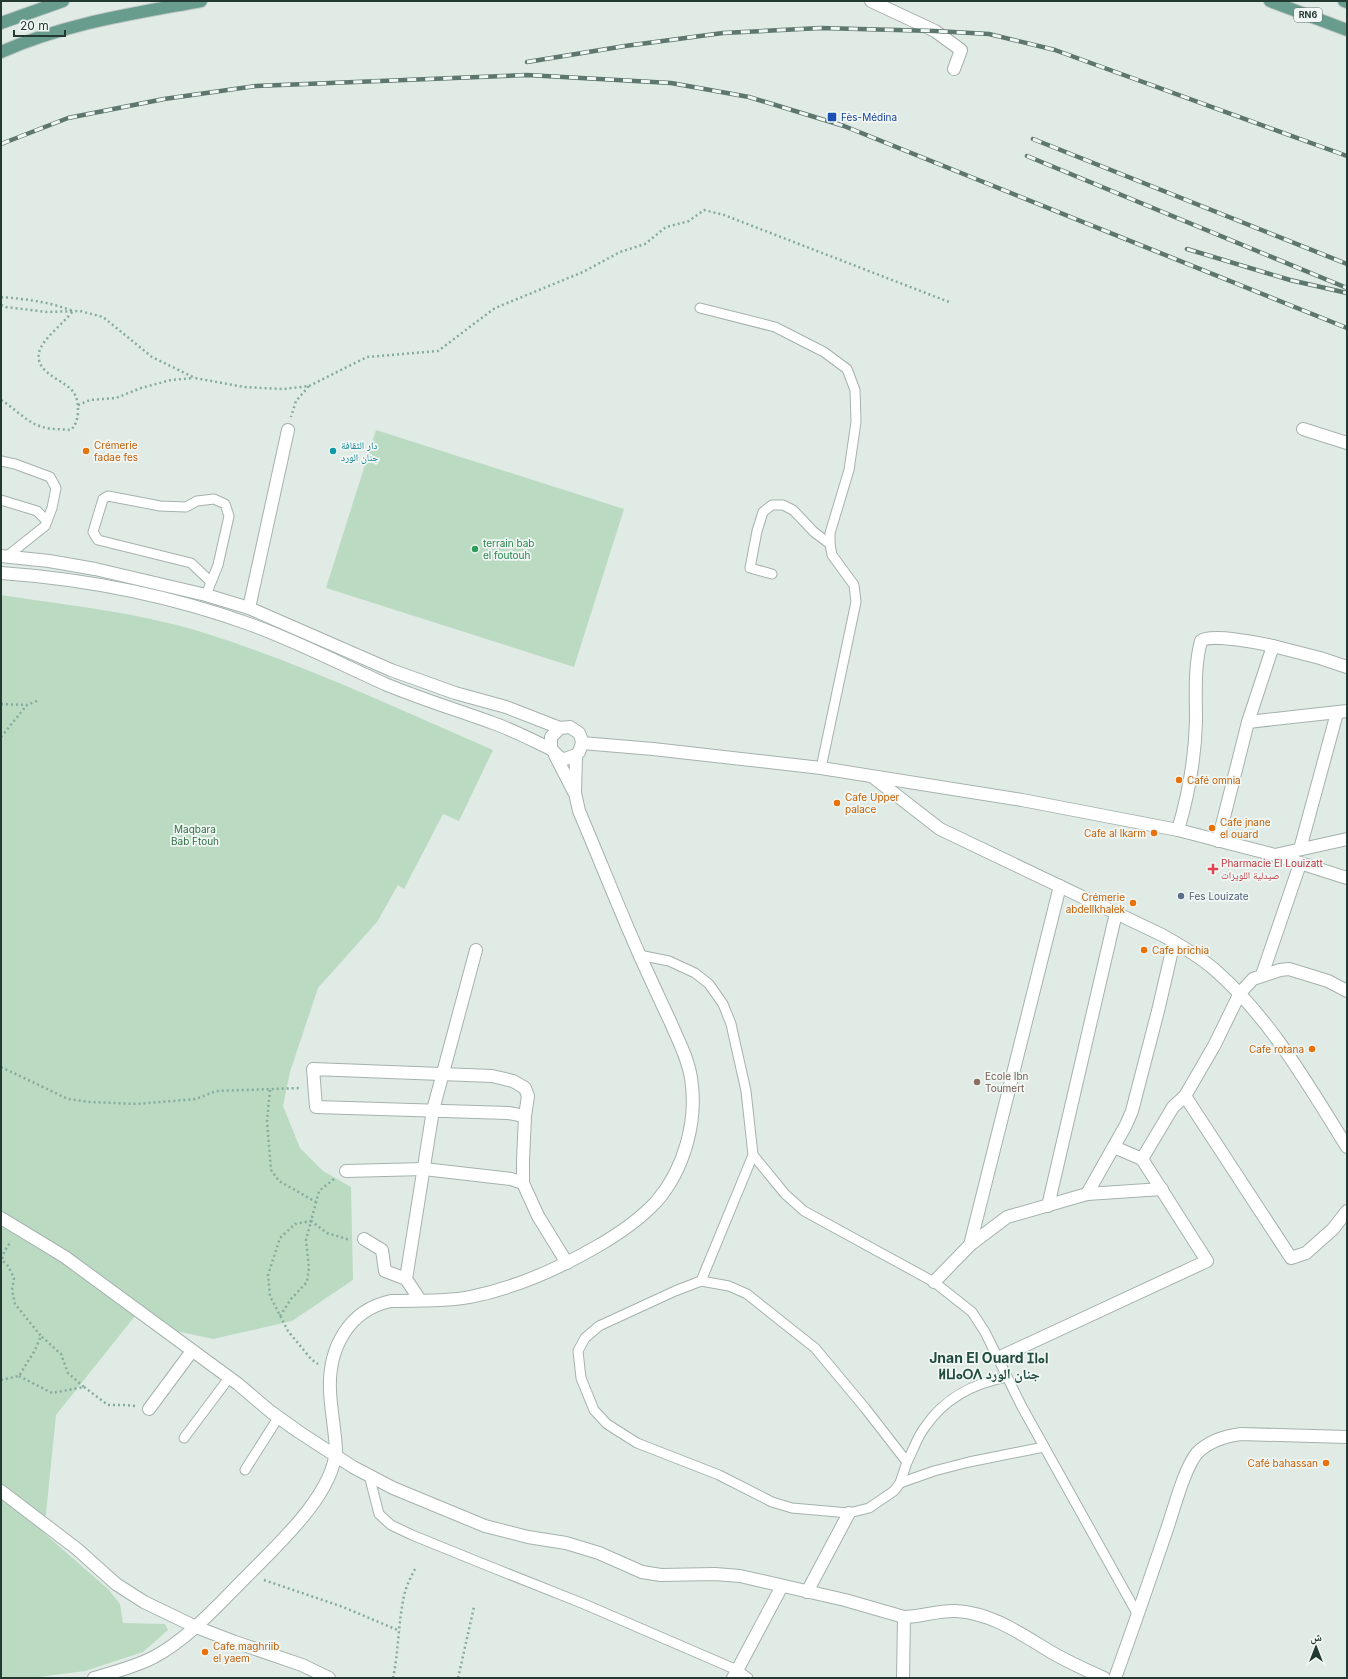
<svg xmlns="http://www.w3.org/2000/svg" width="1348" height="1679" viewBox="0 0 1348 1679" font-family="Inter,'Noto Naskh Arabic','Noto Sans Tifinagh',sans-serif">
<rect width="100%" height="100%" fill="#e1ebe6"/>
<g fill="#bbdac2">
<path d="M376,430L624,509L574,667L326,588Z"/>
<path d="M1,595C72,606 145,613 214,636C310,667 401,710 493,750L459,821L443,814L404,889L398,885L377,922L318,988L290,1072L283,1106L300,1148L323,1171L351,1187L353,1280L292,1321L213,1339L176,1331L143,1306L56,1415L44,1533L108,1589L120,1604L123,1623L165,1624L168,1630L143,1652L85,1671L31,1678H1Z"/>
</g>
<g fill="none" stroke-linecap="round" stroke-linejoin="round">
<g stroke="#a4b2ad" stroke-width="11">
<g id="service">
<path d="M700,308L775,327L824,352L847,369L855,390L856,422L849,470L830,533V544L832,555L854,585L856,602L821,768"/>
<path d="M1,461L15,464L50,477L56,488L52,508L45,526L6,557"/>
<path d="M1,500L37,511L47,521"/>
<path d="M772,574L750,568L757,531L763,512L772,505H783L793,510L814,532L830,544"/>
<path d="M206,595L218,565L229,516L225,504L214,499L197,501L186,507L160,506L108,496L103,499L93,532L98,540L191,563L210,581"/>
<path d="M639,955L669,961L695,973L709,984L723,1004L731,1024L746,1091L753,1155L785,1194L804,1211L934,1282L972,1312L985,1332L1022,1407L1138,1615"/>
<path d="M753,1155L701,1281L675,1291L599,1326L585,1338L578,1351L581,1378L594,1410L607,1424L637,1443L719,1475L772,1502L792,1508L849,1513L869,1508L894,1491L900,1483L934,1471L969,1462L1044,1447"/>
<path d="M701,1281L729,1286L747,1294L815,1348L865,1408L907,1462L900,1483"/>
<path d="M184,1438L229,1378"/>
<path d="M907,1462C913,1451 917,1437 925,1427C944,1399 974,1383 1007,1377"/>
<path d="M245,1470L278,1418"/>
<path d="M369,1475L379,1514L391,1525L412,1535L486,1565L584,1604L737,1670L748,1678"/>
</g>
</g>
<g stroke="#a4b2ad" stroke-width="14">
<g id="pedestrian">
<path d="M1114,1147L1142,1159"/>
<path d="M1087,1194L1126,1125L1132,1111L1158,1011L1174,942"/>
<path d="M1048,1206L1116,913"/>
<path d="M970,1245L1060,886"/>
<path d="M934,1282L970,1245L1007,1217L1087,1194L1162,1189"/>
<path d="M998,1358L1207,1261L1142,1159L1173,1107L1185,1096"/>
</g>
</g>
<g stroke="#a4b2ad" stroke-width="14">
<g id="minor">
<path d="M871,1L935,31L961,50L954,69"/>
<path d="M1303,429L1347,443"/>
<path d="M249,608L288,430"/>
<path d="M1248,722L1347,711"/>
<path d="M555,755L574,792"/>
<path d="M873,777L940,829L1162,935C1180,945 1199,956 1215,970C1271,1019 1308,1085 1347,1147"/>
<path d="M1178,830C1189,793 1195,759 1196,721C1196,694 1194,667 1201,641C1210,633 1260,643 1273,646"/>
<path d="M1218,841L1248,722L1273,646L1320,658L1347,667"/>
<path d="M1300,849L1337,713"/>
<path d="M1275,855L1347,839"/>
<path d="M1262,975L1300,864"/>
<path d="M1347,991L1328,981L1289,969L1280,970L1253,979L1240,993L1214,1046L1185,1096L1291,1258L1306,1253L1333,1229L1347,1211"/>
<path d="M525,1116L508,1113L316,1107L313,1069L492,1076L513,1081L525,1088L528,1096L525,1116L523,1160V1183L538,1216L567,1263"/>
<path d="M346,1171L424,1169L511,1179L523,1183"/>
<path d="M1,1218L65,1257L238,1384L271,1412L299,1432L353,1467L393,1488L485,1526L528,1537L566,1543L599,1553L642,1572L661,1575L715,1574L740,1576L845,1600L904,1617"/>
<path d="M364,1239L382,1250L385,1271L406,1279L420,1300"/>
<path d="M406,1279L433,1110L476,950"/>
<path d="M149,1409L192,1351"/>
<path d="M1,1491L77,1549L116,1584L144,1602L196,1627L235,1642L302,1665L329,1678"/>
<path d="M807,1592L849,1513"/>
<path d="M94,1678C114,1672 135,1667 154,1657C189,1638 217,1606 245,1578C275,1547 333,1496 336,1450C335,1430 331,1411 330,1391C328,1349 348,1310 391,1301C416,1300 446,1302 470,1297C515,1288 556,1270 596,1247C617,1235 639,1220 656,1202C684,1170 698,1121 691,1078C688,1058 678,1040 670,1021C660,1000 650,978 640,956C619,909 600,860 579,811L575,793L576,755"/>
<path d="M733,1678L782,1586"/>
<path d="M903,1678L904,1617C922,1617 938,1610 956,1611C992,1613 1021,1634 1051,1652C1068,1662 1086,1670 1104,1678"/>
<path d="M1115,1678C1133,1629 1150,1579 1167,1529C1174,1509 1184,1469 1197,1453C1209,1441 1225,1436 1241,1434L1347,1437"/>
</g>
</g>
<g stroke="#a4b2ad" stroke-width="14">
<g id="tertiary">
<path d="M1,556L49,561L95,569L206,595L249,608L391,670L455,693L506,707L560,728L570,727L579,733L581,738L582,743L579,752L576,755L565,759L560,758L551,749V737L560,728"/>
<path d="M1,573C86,579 172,596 252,625C298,642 341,664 385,684C421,699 457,710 493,723C513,730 532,740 551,749"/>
<path d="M582,743L653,749L821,768L1022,800L1178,830L1275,855L1347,878"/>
</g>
</g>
<g stroke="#c1c8c6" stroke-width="14">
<g id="primary">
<path d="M1270,1L1347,30"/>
<path d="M1344,1L1347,2"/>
<path d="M1,23L63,1"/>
<path d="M1,52C67,23 131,14 201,1"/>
</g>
</g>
<g stroke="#84ac9d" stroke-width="2.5" stroke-dasharray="2 3" stroke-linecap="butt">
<path d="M1,297C26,299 50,302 73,311C64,323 41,340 39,353C35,374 66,380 74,393C78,399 78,406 78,413C77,421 76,424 71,430C60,429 48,430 37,425C26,421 13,407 1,400"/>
<path d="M1,305L6,307L47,312L80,311L103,317L152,357L195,378L244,387L284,389L309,386L296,401L291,417"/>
<path d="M309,386L367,357L438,351L495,308L583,272L620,252L645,244L666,227L689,221L704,210L724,215L949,302"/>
<path d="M78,405L90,400L116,398L141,388L171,380L194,378"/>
<path d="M1,704L27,705"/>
<path d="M1,737L27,705L39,700"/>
<path d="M1,1067L68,1099L90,1102L137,1104L196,1099L216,1091L301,1088"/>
<path d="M270,1090L267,1121L271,1170L279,1181L316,1202"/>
<path d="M334,1179L319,1191L311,1221L327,1233L350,1240"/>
<path d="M280,1316L291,1299L307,1282L309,1268L306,1240L311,1221L295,1224L280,1238L268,1275L270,1296L288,1331L311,1359L318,1364"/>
<path d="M19,1376L52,1393L84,1387L68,1373L61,1354L41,1336"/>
<path d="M1,1380L19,1376L35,1350L41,1336L15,1304L12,1290L14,1278L8,1266L2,1260L4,1252L11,1241"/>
<path d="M84,1387L108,1405H126L135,1406"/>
<path d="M264,1580L343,1607L400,1631"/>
<path d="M393,1678C399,1650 398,1620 405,1592C407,1584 412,1575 416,1567"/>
<path d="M458,1678L474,1607"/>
</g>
<use href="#service" stroke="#fff" stroke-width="9"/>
<use href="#pedestrian" stroke="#fff" stroke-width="12"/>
<use href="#minor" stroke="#fff" stroke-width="12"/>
<use href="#tertiary" stroke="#fff" stroke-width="12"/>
<use href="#primary" stroke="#689d8d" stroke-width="12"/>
<g stroke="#5d766e" stroke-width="4.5">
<g id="rail">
<path d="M527,62L625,46L723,33L821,28L935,31L989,34L1055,50L1347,156"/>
<path d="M1033,139L1347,264"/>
<path d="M1,144L68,118L164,99L256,86L527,75L671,83L749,97L844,126L1347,328"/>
<path d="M1027,156L1347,288"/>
<path d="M1187,249L1290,280L1347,293"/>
</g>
</g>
<use href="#rail" stroke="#f1f7f4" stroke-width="3" stroke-dasharray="9" stroke-linecap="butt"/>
</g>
<rect fill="#1a4fb4" stroke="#f1f7f4" stroke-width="1.5" x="827" y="112" width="10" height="10" rx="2"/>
<g fill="#e8710a" stroke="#f1f7f4" stroke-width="1.5">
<circle cx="86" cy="451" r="4"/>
<circle cx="1179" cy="780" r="4"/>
<circle cx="837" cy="803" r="4"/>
<circle cx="1212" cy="828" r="4"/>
<circle cx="1154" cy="833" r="4"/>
<circle cx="1133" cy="903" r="4"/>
<circle cx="1144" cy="950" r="4"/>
<circle cx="1312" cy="1049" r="4"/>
<circle cx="1326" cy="1463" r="4"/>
<circle cx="205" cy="1652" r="4"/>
</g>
<circle fill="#0f9aa8" stroke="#f1f7f4" stroke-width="1.5" cx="333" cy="451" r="4"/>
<circle fill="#2e9e5b" stroke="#f1f7f4" stroke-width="1.5" cx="475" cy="549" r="4"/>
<path fill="#e0444e" stroke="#f1f7f4" stroke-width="1.5" d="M1211 863h4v4h4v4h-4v4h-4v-4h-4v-4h4z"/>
<circle fill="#5c6f8a" stroke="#f1f7f4" stroke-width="1.5" cx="1181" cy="896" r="4"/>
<circle fill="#8d6e63" stroke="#f1f7f4" stroke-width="1.5" cx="977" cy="1082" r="4"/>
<g text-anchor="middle" stroke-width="3.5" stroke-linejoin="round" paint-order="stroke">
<rect fill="#f1f7f4" stroke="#61736d" stroke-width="1" x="1294" y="8" width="28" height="14" rx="3"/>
<g font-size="9" font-weight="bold" fill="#233a33">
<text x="1308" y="18">RN6</text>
</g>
<g font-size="10" fill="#164399" stroke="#f1f7f4" text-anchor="start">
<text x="841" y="121">Fès-Médina</text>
</g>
<g font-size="10" fill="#c56008" stroke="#f1f7f4" text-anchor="start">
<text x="94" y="449">Crémerie<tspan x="94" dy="12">fadae fes</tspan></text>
<text x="1187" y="784">Café omnia</text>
<text x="845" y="801">Cafe Upper<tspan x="845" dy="12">palace</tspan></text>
<text x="1220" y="826">Cafe jnane<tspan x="1220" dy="12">el ouard</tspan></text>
<text x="1146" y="837" text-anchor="end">Cafe al lkarm</text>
<text x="1125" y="901" text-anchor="end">Crémerie<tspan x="1125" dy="12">abdellkhalek</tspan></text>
<text x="1152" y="954">Cafe brichia</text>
<text x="1304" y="1053" text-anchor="end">Cafe rotana</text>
<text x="1318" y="1467" text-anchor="end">Café bahassan</text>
<text x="213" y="1650">Cafe maghriib<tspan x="213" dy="12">el yaem</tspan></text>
</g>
<g font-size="10" fill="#0d838f" stroke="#f1f7f4" text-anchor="start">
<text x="341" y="449">دار الثقافة<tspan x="341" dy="12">جنان الورد</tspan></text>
</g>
<g font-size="10" fill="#27864d" stroke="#f1f7f4" text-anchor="start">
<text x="483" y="547">terrain bab<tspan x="483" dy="12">el foutouh</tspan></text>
</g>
<g font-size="10" fill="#306e45" stroke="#f1f7f4">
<text x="195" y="833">Maqbara<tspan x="195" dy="12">Bab Ftouh</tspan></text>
</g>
<g font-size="10" fill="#be3a42" stroke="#f1f7f4" text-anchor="start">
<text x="1221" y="867">Pharmacie El Louizatt<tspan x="1221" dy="12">صيدلية اللويزات</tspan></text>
</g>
<g font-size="10" fill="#4e5e75" stroke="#f1f7f4" text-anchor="start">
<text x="1189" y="900">Fes Louizate</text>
</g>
<g font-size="10" fill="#785e54" stroke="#f1f7f4" text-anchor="start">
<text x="985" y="1080">Ecole Ibn<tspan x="985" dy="12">Toumert</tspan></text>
</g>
<g font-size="14" font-weight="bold" fill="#204b3e" stroke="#f1f7f4">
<text x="989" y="1363">Jnan El Ouard ⵊⵏⴰⵏ<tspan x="989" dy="16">ⵍⵡⴰⵔⴷ جنان الورد</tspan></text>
</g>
</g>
<rect width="1348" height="1679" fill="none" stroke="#233a33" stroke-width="4"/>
<g transform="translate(1316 1647)" stroke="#f1f7f4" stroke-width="3" paint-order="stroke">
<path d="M0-3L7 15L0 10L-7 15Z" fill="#233a33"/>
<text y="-6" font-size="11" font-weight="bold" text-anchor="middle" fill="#233a33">ش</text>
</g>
<path d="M14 30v6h51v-6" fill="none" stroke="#233a33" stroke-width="2"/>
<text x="20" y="30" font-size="12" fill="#233a33" stroke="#f1f7f4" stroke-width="3" paint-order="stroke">20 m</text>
</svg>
